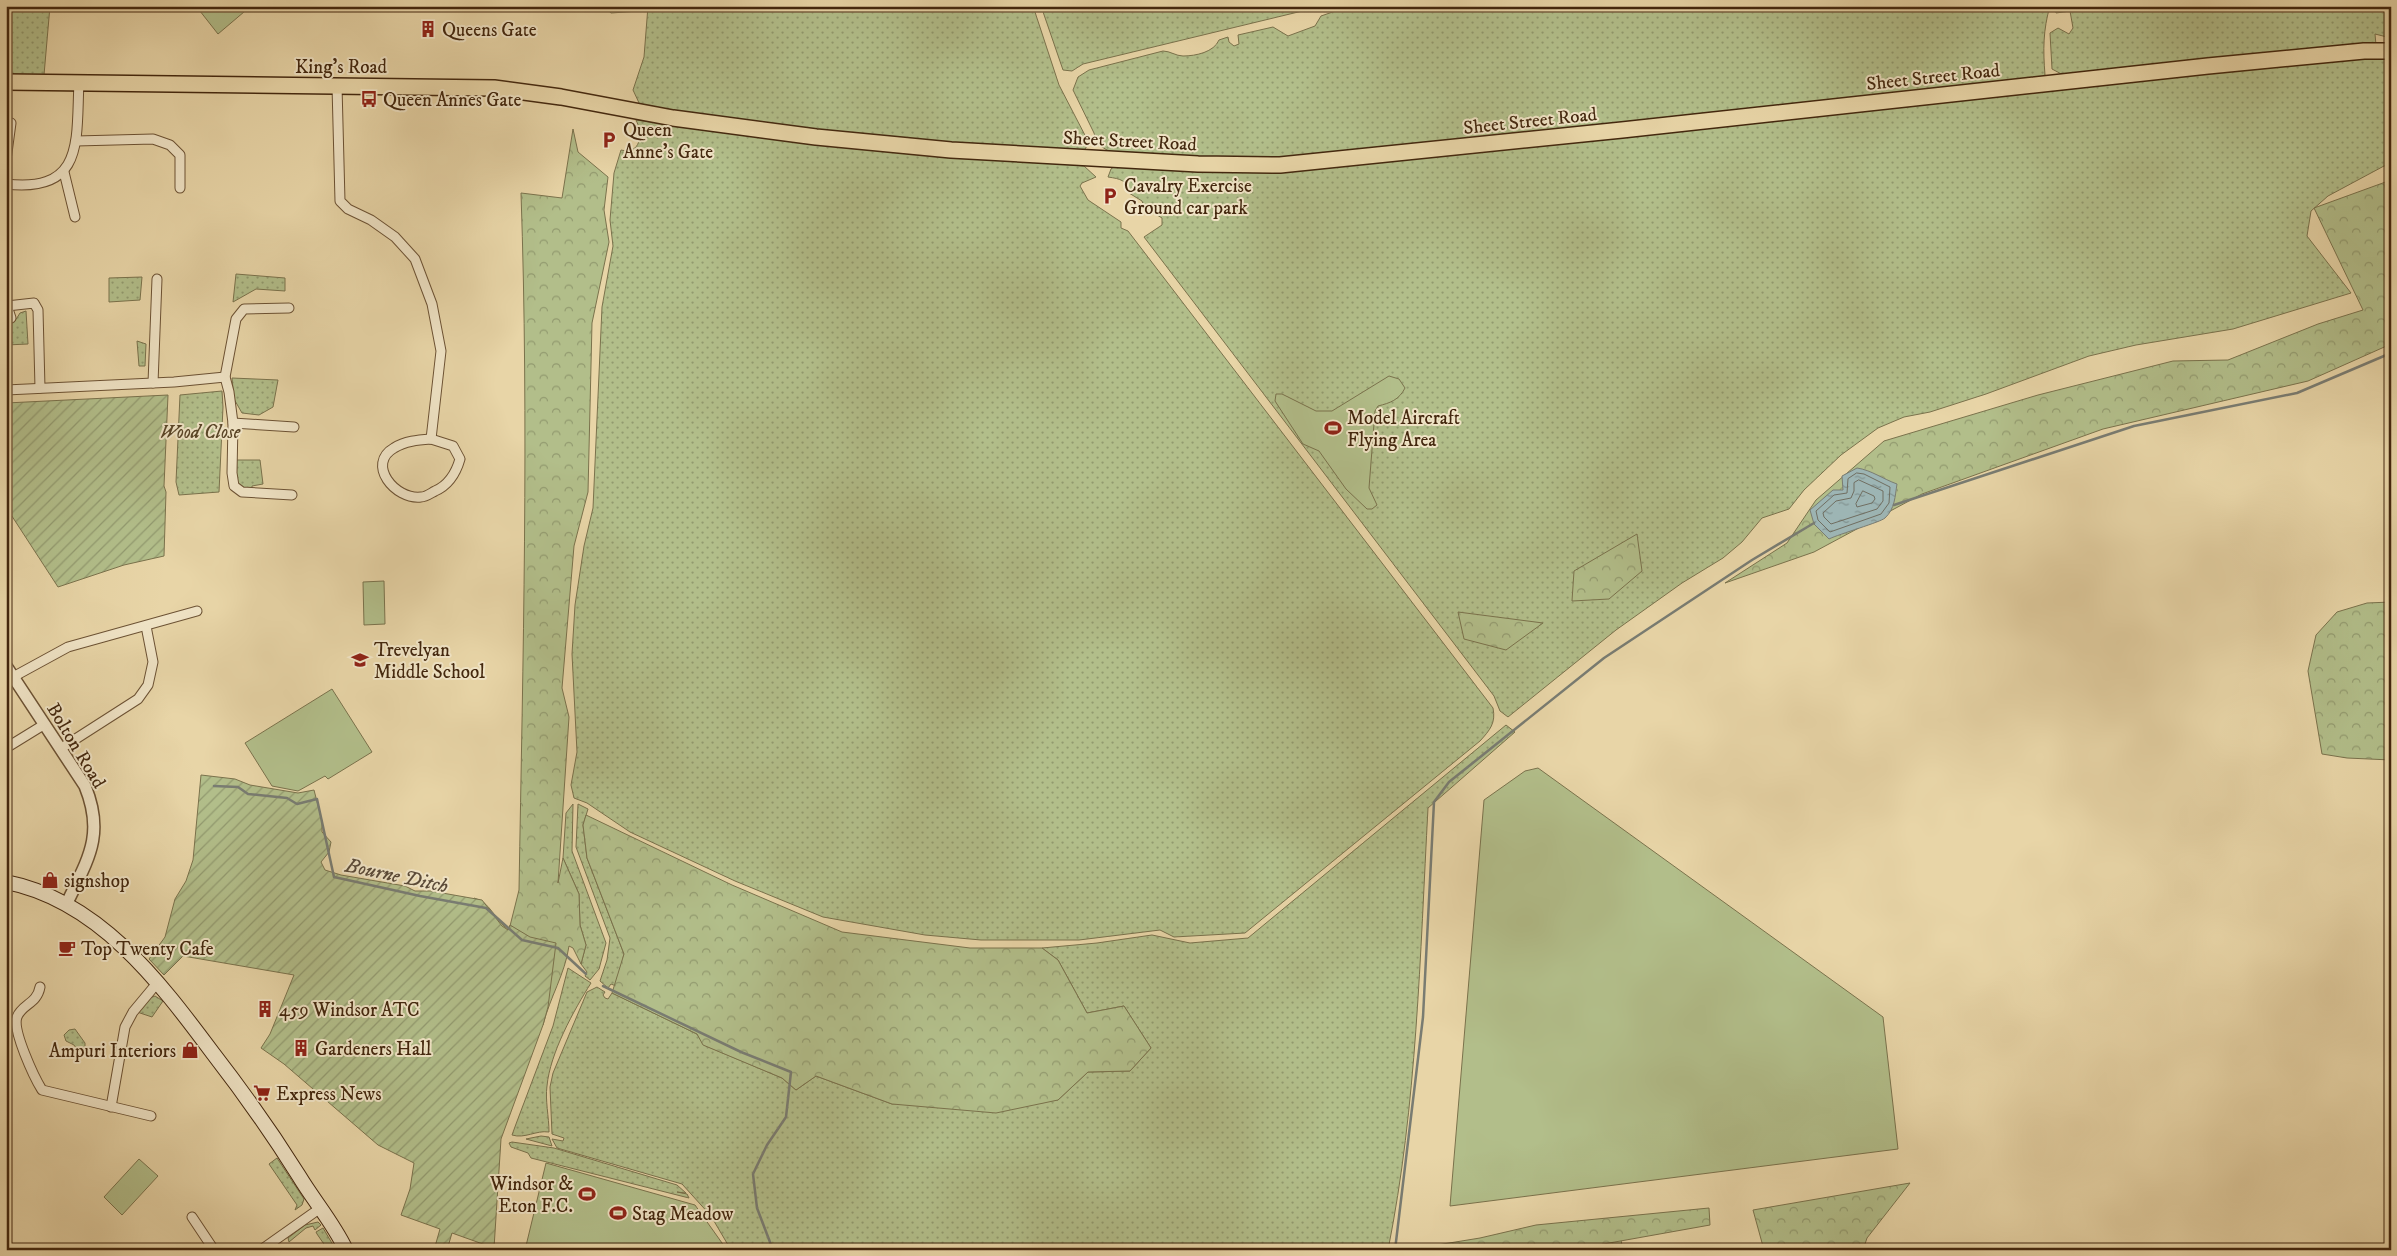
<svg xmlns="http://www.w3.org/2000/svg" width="2397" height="1256" viewBox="0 0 2397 1256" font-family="'IM FELL DW Pica',serif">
<defs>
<pattern id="grass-dots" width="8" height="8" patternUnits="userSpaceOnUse" patternTransform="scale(1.25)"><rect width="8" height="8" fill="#b2be8a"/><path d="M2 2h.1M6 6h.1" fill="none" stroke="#929a6f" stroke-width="1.8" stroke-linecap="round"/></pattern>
<pattern id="forest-crowns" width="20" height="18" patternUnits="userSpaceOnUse" patternTransform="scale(1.25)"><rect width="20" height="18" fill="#b2be8a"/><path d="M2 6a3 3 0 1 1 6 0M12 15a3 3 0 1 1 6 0" fill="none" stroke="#929a6f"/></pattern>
<pattern id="garden-furrows" width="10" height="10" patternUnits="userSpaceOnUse" patternTransform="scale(1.25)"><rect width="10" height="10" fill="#b2be8a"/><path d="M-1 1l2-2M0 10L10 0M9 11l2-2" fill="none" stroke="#929a6f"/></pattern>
<pattern id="water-ripples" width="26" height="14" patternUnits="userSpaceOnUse" patternTransform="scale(1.25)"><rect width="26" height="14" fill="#9db5b4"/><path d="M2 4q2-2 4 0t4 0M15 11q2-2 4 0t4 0" fill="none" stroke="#829391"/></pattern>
</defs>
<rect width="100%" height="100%" fill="#e8d5a7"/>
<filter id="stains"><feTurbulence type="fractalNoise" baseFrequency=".004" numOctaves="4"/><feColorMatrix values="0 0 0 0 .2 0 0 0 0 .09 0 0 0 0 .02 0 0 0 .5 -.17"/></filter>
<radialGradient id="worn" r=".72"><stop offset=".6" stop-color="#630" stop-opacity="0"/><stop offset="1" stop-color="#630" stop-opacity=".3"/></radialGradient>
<g fill="url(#grass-dots)" stroke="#7a724c">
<path d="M6,6H50L44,75H6Z"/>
<path d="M648,6H1033L1059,85L1089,143L1083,152C935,140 785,136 640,105L633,90L644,57Z"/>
<path d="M1041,6H1323L1083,64L1072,71L1063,70Z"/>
<path d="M1350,6H2050C2043,30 2043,50 2045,75L2035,82L1306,159L1117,156L1097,144L1094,133L1073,90L1078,77L1089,70L1163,51C1170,51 1176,56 1183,56C1196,56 1214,52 1219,40L1228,37L1229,42L1234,46L1239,44L1238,35L1273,27L1288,36L1315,26L1321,16Z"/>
<path d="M2055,6H2391V38L2375,34L2376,45L2067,77L2052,69L2050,33L2058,28L2069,34L2073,28L2070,11L2056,13Z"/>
<path d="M2391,57V165L2384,166L2328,196L2311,211L2307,236L2351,293L2233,329L2136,345L2089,356L1986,394L1930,412L1904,417L1878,428L1841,455L1804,490L1789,509L1762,518L1742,542L1723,558L1682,583L1616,630L1508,717L1500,711L1494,696L1144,237L1162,225V218L1144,207L1142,201L1129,193C1127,180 1121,179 1108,177L1111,169L1115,166L1204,170L2325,60Z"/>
<path d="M636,120L757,137L1084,166L1096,177L1082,183L1080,186L1088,200L1121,222V228L1128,231L1493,708C1496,723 1490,730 1480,741L1245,933L1174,937L1160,930L1079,940H981L925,935L823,917L735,881L630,832L587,803L574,798L571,785L577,752L572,654L575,605L584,546L593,508L602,307L613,246L610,220L614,173L621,150C641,155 643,134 636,120Z"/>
<path d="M236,274L285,278V291L256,289L233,302Z"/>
<path d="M142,277L140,300L109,302V278Z"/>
<path d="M26,311L28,344L6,345V322L15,321L20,313Z"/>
<path d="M137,341L146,344L145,366H139Z"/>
<path d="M232,378L278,380L273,407L259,415L242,413L234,399Z"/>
<path d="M222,391L223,407L219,492L179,495L176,482L180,395Z"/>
<path d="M233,460H260L263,484L252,486V494L238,487Z"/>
<path d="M1506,725L1515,732L1428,808C1420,955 1417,1105 1388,1250H731L711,1216L682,1184L557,1148L552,1139L563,1141L564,1138L552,1134L550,1087L553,1073L587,992L597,987L605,992L603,995L605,998L608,999L612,993L697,1034L704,1045L782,1078L796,1090L816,1076L892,1104L1058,1100L1088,1072L1130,1071L1151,1048L1124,1006L1087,1013L1058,960L1042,948L1097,943L1152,935L1190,943L1248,938Z"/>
<path d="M573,804L572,851L606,943L599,969L590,980L585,976L587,972L581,964L586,945L580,925L579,894L563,858L566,813Z"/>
<path d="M578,804L588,809L583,825L587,858L624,954L616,986L611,984L608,988L600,981L607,960L610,938L576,847Z"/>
<path d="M568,968L591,983C574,1010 550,1053 547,1086C545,1100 549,1117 549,1132C536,1130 525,1139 512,1135L516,1124L553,1026Z"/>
<path d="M155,996L163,1001L152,1017L137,1012L150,998Z"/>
<path d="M75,1029L85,1043V1052H79L74,1045L66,1041L64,1035L69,1030Z"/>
<path d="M541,1136L549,1137L552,1146L526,1139Z"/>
<path d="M512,1142L554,1148L677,1185L686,1193L677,1192L687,1194L689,1198L531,1158L528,1153L511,1147L509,1143Z"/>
<path d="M277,1158L304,1199L302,1205L295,1210L297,1205L269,1164Z"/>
<path d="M318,1222L321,1225L315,1230L313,1226L306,1228L289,1242L288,1238L305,1225Z"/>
<path d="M323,1228L336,1250H328L317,1234L316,1232Z"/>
<path d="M1621,1240L1623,1250H1570Z"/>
</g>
<g fill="url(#forest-crowns)" stroke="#7a724c">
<path d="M603,6H639V11L611,13Z"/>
<path d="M573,129L578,152L608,177L604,210L609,242L592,323L588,492L574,546L562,688L569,717L558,883L563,858L579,894L580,925L586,945L581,964L573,948L569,946C565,974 550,997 543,1025L474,898C491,902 494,920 509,930L519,890C523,657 529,425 521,193L562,198Z"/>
<path d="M2391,180V344L2308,381L2103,429L1922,494L1814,552L1725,583L1787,543L1816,500L1884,441L2038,395L2173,361L2228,360L2318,324L2363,310L2314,208Z"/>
<path d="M1637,534L1642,571L1609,599L1572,601L1574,571Z"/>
<path d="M2391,602V760L2347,758L2322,754L2308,671L2316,635L2337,612L2367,603Z"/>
<path d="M1458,612L1543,623L1506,650L1464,639Z"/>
<path d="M586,815L732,885L842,932L970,948H1042L1058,960L1087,1013L1124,1006L1151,1048L1130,1071L1088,1072L1058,1100L996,1113L892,1104L816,1076L796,1090L782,1078L703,1045L697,1034L612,993L624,954L587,858L583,825Z"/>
<path d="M1910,1183L1867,1238L1863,1250H1764L1753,1210Z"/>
<path d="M1709,1208L1710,1225L1570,1250H1406L1480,1238L1536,1225Z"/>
</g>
<g fill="url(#garden-furrows)" stroke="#7a724c">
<path d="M168,395L164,486L166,492L164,556L124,565L58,587L6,507V403Z"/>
<path d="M201,775L235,779L250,785L298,793L314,790L322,821V832L331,842L329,852L321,862L325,870L341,875L405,886L415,891H431L482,900L502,926L508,930L510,925L530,937L556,943L548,1007L543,1025L501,1139L494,1248L452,1233L447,1250H434L440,1229L401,1215L410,1189L414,1163L378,1145L284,1064L261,1048L270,1034L294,975L183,956L164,975L149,959L165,937L175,899L186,881L193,860Z"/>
</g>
<g fill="#b2be8a" stroke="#7a724c">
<path d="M196,6H251L218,34Z"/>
<path d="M1389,376L1399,379L1405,388C1399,400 1390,403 1378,406L1375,411L1369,488L1377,505L1372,509H1367L1346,489L1319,451L1303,444L1275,401L1276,394H1282L1316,411H1332Z"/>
<path d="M384,581L385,624L364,625L363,582Z"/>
<path d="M332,689L372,752L328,779L325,776L298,791L272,786L245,743Z"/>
<path d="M1538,768L1883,1017L1898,1149L1450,1206L1484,800L1525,771Z"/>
<path d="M139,1159L158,1176L122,1215L104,1197Z"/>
<path d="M546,1163L695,1205L727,1250H525Z"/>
</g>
<path fill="url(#water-ripples)" stroke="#797c72" d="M1857,468C1871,470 1883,479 1897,484C1895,496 1895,509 1885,518C1881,522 1839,534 1829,539L1814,524L1810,510L1833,490H1843L1842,476Z"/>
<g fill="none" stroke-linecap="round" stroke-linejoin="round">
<g stroke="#706e61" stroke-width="1">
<path d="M1857,473L1864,474L1890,487L1889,503L1881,514L1830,532L1818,520L1816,511L1834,495L1847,493L1848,479Z"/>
<path d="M1859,480L1883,491V501L1877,509L1831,524L1824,517L1823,513L1836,501L1851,498L1854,491V483Z"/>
<path d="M1863,491L1874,496L1875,499L1872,503L1857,507L1856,504Z"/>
</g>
<g stroke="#797c72" stroke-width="2.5">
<path d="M1894,505L2134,426L2297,393L2391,353"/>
<path d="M214,786L238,787L248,794L287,798L297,804L317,799L334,877L420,896L486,908L522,940L558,948L586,974"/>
<path d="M603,986L741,1052L791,1072L786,1117L767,1145L753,1174L757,1208L773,1250"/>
<path d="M1395,1250L1423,1017L1434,802L1449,782L1604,658L1752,560L1814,523"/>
</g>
<g stroke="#6c5234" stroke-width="11">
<g id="minor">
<path d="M337,86L340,201L348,209L371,220L395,237L415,259L432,304L441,351L431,439"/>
<path d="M76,141L153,139L170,145L180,155V188"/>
<path d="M6,160L11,123"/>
<path d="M64,172L75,217"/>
<path d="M6,184C85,193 76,140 79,82"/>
<path d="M289,308L244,309L236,319L225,377L229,392L233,423L232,473L234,486L242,492L292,495"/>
<path d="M11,318L7,306L34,303L38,310L40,388"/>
<path d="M153,383L157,279"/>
<path d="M6,390L174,382L225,377"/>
<path d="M233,423L294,427"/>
<path d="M431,439L453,446L460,459C456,473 449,485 435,491C431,493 426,497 421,497C395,500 366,464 394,448C405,441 418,440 431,439Z"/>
<path d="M13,677L68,647L197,611"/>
<path d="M6,748L45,724"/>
<path d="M60,749L138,699L148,685L153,662L146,626"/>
<path d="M40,987C37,1004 22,1004 17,1017C12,1030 34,1077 42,1090L151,1116"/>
<path d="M111,1107L125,1027L133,1012L158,982"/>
<path d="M192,1217L214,1250"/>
<path d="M261,1250L319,1209"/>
</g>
</g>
<g stroke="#6c5234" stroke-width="14">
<path id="tertiary" d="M6,666L85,786C105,835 88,859 67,903"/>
</g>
<g stroke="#43270e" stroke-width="16">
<path id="secondary" d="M6,882C98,900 159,981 212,1052C243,1092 272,1133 299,1176C314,1201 334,1224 346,1250"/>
</g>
<g stroke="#43270e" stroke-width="18">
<path id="primary" d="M6,82L494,88L561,97L673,118L816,137L951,150L1198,164L1280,165L1622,130L2208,66L2364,51H2391"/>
</g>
<use href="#minor" stroke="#f0e4c6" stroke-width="9"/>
<use href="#tertiary" stroke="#f0e4c6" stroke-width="11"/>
<use href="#secondary" stroke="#f0e4c6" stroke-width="14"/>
<use href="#primary" stroke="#e8d5a7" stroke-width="15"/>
</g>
<defs>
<g id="building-bare" transform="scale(1.35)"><path d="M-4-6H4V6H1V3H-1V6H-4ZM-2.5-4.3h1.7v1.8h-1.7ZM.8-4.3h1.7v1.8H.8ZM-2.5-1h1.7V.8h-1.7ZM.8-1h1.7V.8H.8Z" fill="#8f2418" stroke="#f0e4c6" stroke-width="2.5" paint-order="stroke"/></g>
<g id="bus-bare" transform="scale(1.35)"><path d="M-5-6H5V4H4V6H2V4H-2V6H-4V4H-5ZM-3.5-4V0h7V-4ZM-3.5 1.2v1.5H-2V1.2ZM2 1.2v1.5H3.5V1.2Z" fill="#8f2418" stroke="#f0e4c6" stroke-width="2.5" paint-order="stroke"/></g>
<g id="parking-bare" transform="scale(1.35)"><path d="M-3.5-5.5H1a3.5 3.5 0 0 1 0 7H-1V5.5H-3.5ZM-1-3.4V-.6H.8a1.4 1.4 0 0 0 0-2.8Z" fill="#8f2418" stroke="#f0e4c6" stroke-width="2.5" paint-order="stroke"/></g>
<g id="stadium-bare" transform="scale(1.35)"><path d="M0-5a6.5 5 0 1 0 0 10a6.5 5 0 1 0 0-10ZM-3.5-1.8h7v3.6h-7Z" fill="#8f2418" stroke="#f0e4c6" stroke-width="2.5" paint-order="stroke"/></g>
<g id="school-bare" transform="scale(1.35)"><path d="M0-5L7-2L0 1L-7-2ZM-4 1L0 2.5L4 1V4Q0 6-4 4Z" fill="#8f2418" stroke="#f0e4c6" stroke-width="2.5" paint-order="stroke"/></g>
<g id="shop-bare" transform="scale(1.35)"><path d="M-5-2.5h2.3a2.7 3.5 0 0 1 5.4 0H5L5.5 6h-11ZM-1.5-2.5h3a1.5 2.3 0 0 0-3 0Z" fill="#8f2418" stroke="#f0e4c6" stroke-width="2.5" paint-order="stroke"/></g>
<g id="cafe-bare" transform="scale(1.35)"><path d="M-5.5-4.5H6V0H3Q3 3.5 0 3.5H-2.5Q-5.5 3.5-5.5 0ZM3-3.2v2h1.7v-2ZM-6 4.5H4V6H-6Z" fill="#8f2418" stroke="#f0e4c6" stroke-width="2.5" paint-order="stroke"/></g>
<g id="supermarket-bare" transform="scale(1.35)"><path d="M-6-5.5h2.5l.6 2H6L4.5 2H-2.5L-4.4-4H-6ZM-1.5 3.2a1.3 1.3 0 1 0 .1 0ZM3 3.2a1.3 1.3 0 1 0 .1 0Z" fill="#8f2418" stroke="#f0e4c6" stroke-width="2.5" paint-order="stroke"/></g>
</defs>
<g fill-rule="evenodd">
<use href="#building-bare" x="428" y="29"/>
<use href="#bus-bare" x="369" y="99"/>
<use href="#parking-bare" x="609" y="140"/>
<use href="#parking-bare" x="1110" y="196"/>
<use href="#stadium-bare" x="1333" y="428"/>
<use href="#school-bare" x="360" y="660"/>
<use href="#shop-bare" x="50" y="880"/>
<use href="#cafe-bare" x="67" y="948"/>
<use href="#building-bare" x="265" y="1009"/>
<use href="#building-bare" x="301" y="1048"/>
<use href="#shop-bare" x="190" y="1050"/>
<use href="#supermarket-bare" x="262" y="1093"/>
<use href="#stadium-bare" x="587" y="1194"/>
<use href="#stadium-bare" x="618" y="1213"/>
</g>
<g text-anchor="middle" stroke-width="4" stroke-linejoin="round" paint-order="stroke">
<g font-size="19" fill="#43270e" stroke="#f0e4c6" text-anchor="start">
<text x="442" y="36">Queens Gate</text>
<text x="383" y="106">Queen Annes Gate</text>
<text x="623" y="136">Queen<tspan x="623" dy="22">Anne's Gate</tspan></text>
<text x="1124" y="192">Cavalry Exercise<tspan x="1124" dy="22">Ground car park</tspan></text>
<text x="1347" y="424">Model Aircraft<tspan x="1347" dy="22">Flying Area</tspan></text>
<text x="374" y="656">Trevelyan<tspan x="374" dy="22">Middle School</tspan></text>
<text x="64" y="887">signshop</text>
<text x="81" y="955">Top Twenty Cafe</text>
<text x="279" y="1016">459 Windsor ATC</text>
<text x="315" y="1055">Gardeners Hall</text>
<text x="176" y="1057" text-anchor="end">Ampuri Interiors</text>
<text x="276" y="1100">Express News</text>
<text x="573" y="1190" text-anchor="end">Windsor &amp;<tspan x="573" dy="22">Eton F.C.</tspan></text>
<text x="632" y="1220">Stag Meadow</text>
</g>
<g font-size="19" fill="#43270e" stroke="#f0e4c6">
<text x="341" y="73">King's Road</text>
<text transform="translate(1933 76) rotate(-6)" y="7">Sheet Street Road</text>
<text transform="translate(1530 120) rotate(-6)" y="7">Sheet Street Road</text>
<text transform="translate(1130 140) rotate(3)" y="7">Sheet Street Road</text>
<text transform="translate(77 745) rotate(59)" y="7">Bolton Road</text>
</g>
<g font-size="19" font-style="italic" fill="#594527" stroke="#f0e4c6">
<text x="200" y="438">Wood Close</text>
</g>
<g font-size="20" font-style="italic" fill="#5a4a38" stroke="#f0e4c6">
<text transform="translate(397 875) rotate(12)" y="7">Bourne Ditch</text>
</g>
</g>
<rect width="2397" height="1256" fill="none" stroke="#e8d5a7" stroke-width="25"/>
<rect x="8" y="8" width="2382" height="1241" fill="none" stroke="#43270e" stroke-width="2.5"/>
<rect x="12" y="12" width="2372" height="1231" fill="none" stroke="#43270e"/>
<rect width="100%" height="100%" filter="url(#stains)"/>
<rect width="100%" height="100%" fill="url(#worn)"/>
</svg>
